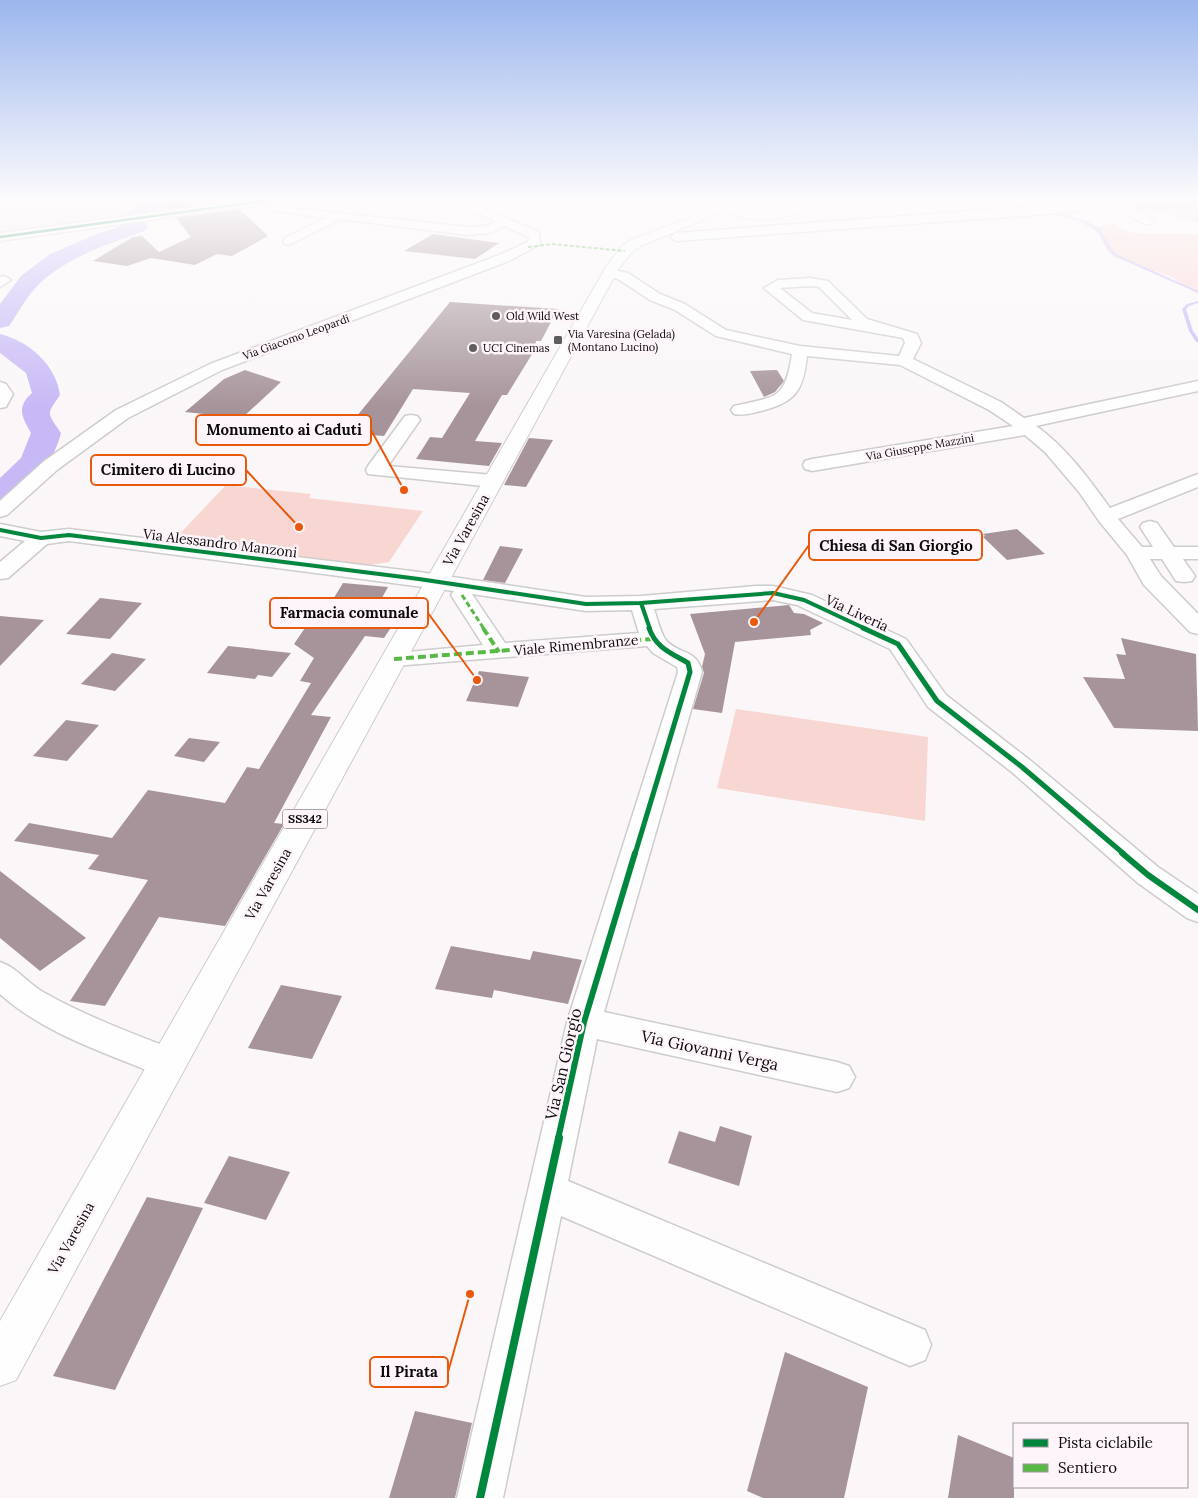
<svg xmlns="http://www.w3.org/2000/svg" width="1198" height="1498" viewBox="0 0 1198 1498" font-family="Lora,serif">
<rect width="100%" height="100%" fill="#fbf7f9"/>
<path fill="#f3e9ef" d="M0,198H263L0,236Z"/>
<g fill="#f8d6d2">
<path d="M1123,198H1198V222C1187,222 1181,217 1171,214C1151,209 1144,215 1124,203Z"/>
<path d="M1081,223L1099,226L1113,224L1131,233L1198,234V294L1170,276L1116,258L1106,250L1099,233Z"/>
<path d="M226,485L311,494L309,498L423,511L389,562L365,566L171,543Z"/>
<path d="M736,709L928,737L925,821L717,788Z"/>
</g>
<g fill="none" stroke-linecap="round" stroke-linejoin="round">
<g fill="#c7b9f6" fill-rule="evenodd">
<path d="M983,198H988L1059,213L1088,222L1100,229L1111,248L1116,254L1198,291V293L1114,256L1108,249L1097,231L1085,223L1058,215Z"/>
<path d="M1198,301V303L1189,306L1186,309L1193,331L1198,338V342H1196L1189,331L1182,309L1187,304Z"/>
</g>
<g fill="#c7b9f6" fill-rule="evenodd">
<path d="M157,198H181L179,202L144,219L148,227L145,231C108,244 67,257 38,285C27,296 18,313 9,326L0,328V304L21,276L50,254L97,234L127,224L124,218C132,207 145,203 157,198Z"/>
<path d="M0,334C29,341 56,365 60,395C46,415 47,412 61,433C53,463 31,495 0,503V478L21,458L31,433C22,417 16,407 32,393L26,373L0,353Z"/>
</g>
</g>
<g fill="#a6949a">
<path d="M159,198H191V206L168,209Z"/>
<path d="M239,209L268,236L232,256L217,254L195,265L151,258L127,266L93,261L133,237L142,236L159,252L191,237L176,218Z"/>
<path d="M433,234L499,243L475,259L404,251Z"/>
<path d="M450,302L558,309L541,341H536L534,351L518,377L507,395H502L475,441L502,443L489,466L416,459L430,437L442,438L470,393L413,389L384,436L343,433Z"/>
<path d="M245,370L281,382L242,418L185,412L224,379Z"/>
<path d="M777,370L784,381L775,392L764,397L750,371Z"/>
<path d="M529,438L553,440L526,487L504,485Z"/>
<path d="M1017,529L1045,554L1007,560L983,537L985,536L983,534Z"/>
<path d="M500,546L523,549L505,583L483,580Z"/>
<path d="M343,583L388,587L373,614L398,617L384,638L365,636L311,715L331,717L274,823L284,824L225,926L159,917L105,1006L70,1001L148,880L88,869L99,855L14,841L29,823L112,838L148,790L225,803L247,767L259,769L311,683L300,681L314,658L294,644L324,600L332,601Z"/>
<path d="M100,598L142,603L110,639L66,634Z"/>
<path d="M789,605L794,613L804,614L823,623L810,630L811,635L735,642L722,713L693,709L704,673L702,667L705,654L690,614Z"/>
<path d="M0,616L44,620L0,666Z"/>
<path d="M1121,638L1196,654L1198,731L1114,728L1083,677L1125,679L1116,654L1126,655Z"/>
<path d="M228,646L291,653L272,677L258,675L255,679L207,673Z"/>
<path d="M112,653L146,659L115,691L81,684Z"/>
<path d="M479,671L529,677L518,707L466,701Z"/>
<path d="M66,720L99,725L67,761L33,756Z"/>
<path d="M189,738L220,742L204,762L174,756Z"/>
<path d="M0,871L86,938L40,971L0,938Z"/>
<path d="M451,946L530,960L533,951L582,960L568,1004L494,990L492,998L435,989Z"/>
<path d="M281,985L342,996L312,1059L248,1048Z"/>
<path d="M720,1126L752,1136L739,1186L668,1163L679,1131L715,1142Z"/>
<path d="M229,1156L290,1172L266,1220L204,1203Z"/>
<path d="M147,1197L203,1208L115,1390L53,1376Z"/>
<path d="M785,1352L868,1387L844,1498H763L747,1491Z"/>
<path d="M415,1411L472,1423L455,1498H389Z"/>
<path d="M958,1435L1014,1458V1498H948Z"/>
</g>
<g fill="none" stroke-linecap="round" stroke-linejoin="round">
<g stroke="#cecccd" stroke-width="3">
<g id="minor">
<path d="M263,198H292L286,201L0,241V233Z"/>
<path d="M460,198H472L476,205L539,232L540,244L509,261L222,370L128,418L57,470L7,515L0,517V501L43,462L116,410L210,364L499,255L528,242L529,237L504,226L490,233L467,235L341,219L289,245L285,244L283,241L285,238L326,218L276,211L270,208L272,206L467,227L487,226L495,221L468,209Z"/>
<path d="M1112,198H1126L1123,201L1154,221L1152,224H1144L1114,206L1037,215L676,241L670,237L676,233L1106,201Z"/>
<path d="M610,269L628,273L660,294L685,304L726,330L800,346L899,356L905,343L903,338L803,320L764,288L778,280L810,278L828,281L867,319L917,334L921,343L913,359L1001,402L1024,418L1198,381V391L1036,426C1066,447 1089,479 1110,508L1198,474V487L1118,519L1142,547H1153L1140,527L1143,523L1150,521L1157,523L1174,547H1198V559H1183L1195,576L1192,581L1184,582L1176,581L1162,559H1150L1161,576L1198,614V634L1190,632L1144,585L1127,555L1099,521L1079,492L1045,452L1025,435L812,471L805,469L803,465L805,461L812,459L1013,426L989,410L900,365L807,356C803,391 796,402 761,411C752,413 743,416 734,414L731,410L734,406C776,396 785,401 792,354L716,336L675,310L650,300L618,279L605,276L603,273ZM810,286L819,287L852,320L812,313L780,288Z"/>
<path d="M4,276L11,280L0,287V277Z"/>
<path d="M0,382L6,384L13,394L6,407L0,408Z"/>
<path d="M411,415L417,416L420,420L388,466L493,475L500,477L503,481L500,485L493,487L368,474L366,470L368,466L405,416Z"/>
<path d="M0,524L41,532L69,529L419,572L586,597L641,596L756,586H773L812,595L906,639L946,695L1031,761L1158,867L1198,894V922L1187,918L1138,883L1013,773L928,707L890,649L797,605L773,600L654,609C657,618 660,631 665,639C677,655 697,648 702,672L604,1012L837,1062L849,1066L855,1077L849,1088L837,1092L597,1039L568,1181L925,1330L931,1345L925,1360L910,1366L561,1216L503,1498H457L567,1022L678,672L677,667L653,653L647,646L394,666L386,664L382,659L386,654L483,645L451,595L454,591L69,541L47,544L8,578L0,579V562L25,541L0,536ZM472,594L586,611L632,610L639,633L505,643Z"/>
<path d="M0,962C18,968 27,983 43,992C87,1017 134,1034 180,1052L185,1063L180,1074L168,1078L156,1074C103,1052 43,1033 0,994Z"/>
</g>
</g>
<g stroke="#cecccd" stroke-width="2">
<path id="major" d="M712,198H724L722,202C745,216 775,215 798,204L796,198H808L811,206L880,198H915L909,202L795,214L773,219H748L722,212L641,246L632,252L619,268L16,1380L0,1386V1321L606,267L622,246L631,240L710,210L714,207L710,203Z"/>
</g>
<use href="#minor" fill="#fefefe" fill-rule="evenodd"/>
<use href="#major" fill="#fefefe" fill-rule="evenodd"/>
<path stroke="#58b947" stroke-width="2" stroke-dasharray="4 2" stroke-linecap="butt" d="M528,247L552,244L625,251"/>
<path stroke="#58b947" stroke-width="3" stroke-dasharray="5.5 3" stroke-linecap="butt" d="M462,595L484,629"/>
<g stroke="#58b947" stroke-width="4" stroke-dasharray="8 4" stroke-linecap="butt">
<path d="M483,628L499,652"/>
<path d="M394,659L653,639"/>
</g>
<g stroke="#fdf5fa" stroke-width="4">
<path id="cycleway-far4" d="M0,237L286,198"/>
</g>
<g stroke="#fdf5fa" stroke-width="6">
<g id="cycleway-far3">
<path d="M0,530L41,538L69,535L419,579L586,604L641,603L773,593L804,600L866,629"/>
<path d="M641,603L650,629"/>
</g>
</g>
<g stroke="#fdf5fa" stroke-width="8">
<g id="cycleway-far2">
<path d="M863,628L898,644L937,701L1022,767L1124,854"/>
<path d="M635,854L690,672L688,663C671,653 656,648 649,628"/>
</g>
</g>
<g stroke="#fdf5fa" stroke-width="9">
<g id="cycleway-far1">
<path d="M1122,853L1148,875L1198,910"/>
<path d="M558,1139L584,1022L635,853"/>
</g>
</g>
<g stroke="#fdf5fa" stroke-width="11">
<path id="cycleway" d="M480,1498L559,1138"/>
</g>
<use href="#cycleway-far4" stroke="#00873e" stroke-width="2.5"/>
<use href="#cycleway-far3" stroke="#00873e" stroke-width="4"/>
<use href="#cycleway-far2" stroke="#00873e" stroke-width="5"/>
<use href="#cycleway-far1" stroke="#00873e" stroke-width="6"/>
<use href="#cycleway" stroke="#00873e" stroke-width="8"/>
</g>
<linearGradient id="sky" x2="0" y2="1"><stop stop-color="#9bb6ee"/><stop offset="0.49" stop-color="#fdfbfc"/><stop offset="1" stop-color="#fdfbfc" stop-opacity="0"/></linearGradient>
<rect width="1198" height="407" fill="url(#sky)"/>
<g fill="#605d5f" stroke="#fdf5fa" stroke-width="2">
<circle cx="496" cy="316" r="5"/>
<rect x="553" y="335" width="10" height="10" rx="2.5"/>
<circle cx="473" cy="348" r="5"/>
</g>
<g text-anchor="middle" stroke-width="5" stroke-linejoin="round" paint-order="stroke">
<g font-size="11" fill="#0d0a0c" stroke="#fdf5fa" text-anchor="start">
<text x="506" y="320">Old Wild West</text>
<text x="568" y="338">Via Varesina (Gelada)<tspan x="568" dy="13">(Montano Lucino)</tspan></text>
<text x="483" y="352">UCI Cinemas</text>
</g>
<g font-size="11" fill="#0d0a0c" stroke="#fdf5fa">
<text transform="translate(296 337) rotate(-20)" y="4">Via Giacomo Leopardi</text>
<text transform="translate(920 447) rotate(-10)" y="4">Via Giuseppe Mazzini</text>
</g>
<rect fill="#fdf5fa" stroke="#555053" stroke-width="1" x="282.5" y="809.5" width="45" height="19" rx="4"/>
<g font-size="12" font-weight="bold" fill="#0d0a0c">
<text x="305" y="823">SS342</text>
</g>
<g font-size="14" fill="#0d0a0c" stroke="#fdf5fa">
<text transform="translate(466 530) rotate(-61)" y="5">Via Varesina</text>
<text transform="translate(220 543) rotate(7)" y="5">Via Alessandro Manzoni</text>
<text transform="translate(857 613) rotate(25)" y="5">Via Liveria</text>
<text transform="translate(576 645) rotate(-5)" y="5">Viale Rimembranze</text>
<text transform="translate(268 884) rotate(-61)" y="5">Via Varesina</text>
<text transform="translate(71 1238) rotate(-61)" y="5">Via Varesina</text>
</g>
<g font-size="16" fill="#0d0a0c" stroke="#fdf5fa">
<text transform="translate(710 1050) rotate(12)" y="6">Via Giovanni Verga</text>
<text transform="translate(563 1064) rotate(-77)" y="6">Via San Giorgio</text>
</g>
</g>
<path fill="none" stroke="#e8590c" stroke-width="2" d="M404 490L371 430M299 527L246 470M754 622L809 545M477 680L428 613M470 1294L448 1372"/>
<g fill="#e8590c" stroke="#fdf5fa" stroke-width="2">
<circle cx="404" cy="490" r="5"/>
<circle cx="299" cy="527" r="5"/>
<circle cx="754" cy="622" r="5"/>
<circle cx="477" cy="680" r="5"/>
<circle cx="470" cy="1294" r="5"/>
</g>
<g fill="#fdf5fa" stroke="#e8590c" stroke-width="2">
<rect x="196" y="415" width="175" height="30" rx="5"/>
<rect x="91" y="455" width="155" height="30" rx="5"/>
<rect x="809" y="530" width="173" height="30" rx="5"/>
<rect x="270" y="598" width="158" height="30" rx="5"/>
<rect x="370" y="1357" width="78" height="30" rx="5"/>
</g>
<g font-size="15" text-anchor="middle" font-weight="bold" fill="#0d0a0c">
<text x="284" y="435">Monumento ai Caduti</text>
<text x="168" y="475">Cimitero di Lucino</text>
<text x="896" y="551">Chiesa di San Giorgio</text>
<text x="349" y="618">Farmacia comunale</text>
<text x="409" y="1377">Il Pirata</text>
</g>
<rect x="1013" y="1423" width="175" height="65" fill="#fdf5fa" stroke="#9d979b"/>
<rect x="1023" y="1439" width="25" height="8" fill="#00873e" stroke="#9d979b"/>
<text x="1058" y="1448" font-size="15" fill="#0d0a0c">Pista ciclabile</text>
<rect x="1023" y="1464" width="25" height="8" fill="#58b947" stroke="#9d979b"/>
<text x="1058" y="1473" font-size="15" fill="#0d0a0c">Sentiero</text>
</svg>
